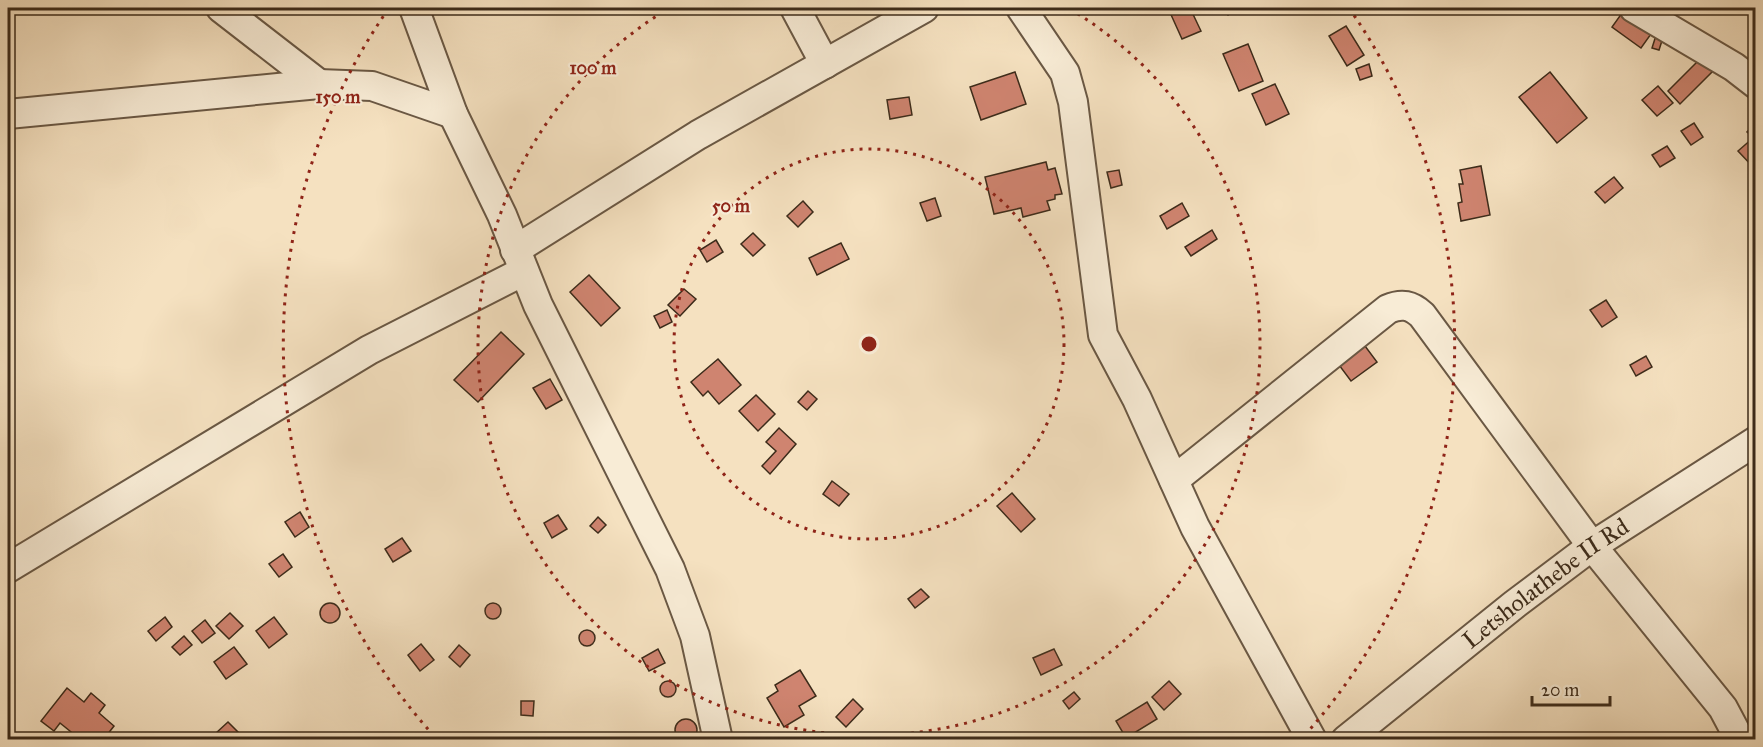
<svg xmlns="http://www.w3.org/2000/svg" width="1763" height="747" viewBox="0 0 1763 747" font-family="'IM FELL Great Primer',serif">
<rect width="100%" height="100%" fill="#f5e1c0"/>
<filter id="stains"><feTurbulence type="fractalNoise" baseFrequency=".00333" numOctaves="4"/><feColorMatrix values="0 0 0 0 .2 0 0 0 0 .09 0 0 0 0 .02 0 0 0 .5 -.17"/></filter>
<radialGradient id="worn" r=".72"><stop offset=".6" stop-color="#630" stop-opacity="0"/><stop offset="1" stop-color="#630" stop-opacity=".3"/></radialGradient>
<g fill="#cf8470" stroke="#3c2b1a" stroke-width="1.5">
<path d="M1168,8H1190L1201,31L1182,39Z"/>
<path d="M1222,8H1238L1228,15Z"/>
<path d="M1622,13L1651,34L1641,48L1612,27Z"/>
<path d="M1346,26L1364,55L1347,66L1329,36Z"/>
<path d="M1659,26L1666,28L1659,50L1652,48Z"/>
<path d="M1248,44L1263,81L1239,91L1223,54Z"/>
<path d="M1701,58L1714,70L1680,104L1668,91Z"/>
<path d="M1369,64L1372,76L1360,80L1356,69Z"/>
<path d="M1015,72L1026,104L981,120L970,87Z"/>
<path d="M1550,72L1587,118L1557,143L1519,97Z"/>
<path d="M1275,84L1289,114L1266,125L1252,94Z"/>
<path d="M1658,86L1673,103L1657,116L1642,100Z"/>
<path d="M909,97L912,115L890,119L887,100Z"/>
<path d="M1756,122V140L1747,132Z"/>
<path d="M1694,123L1703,137L1691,145L1681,131Z"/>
<path d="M1753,138L1756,141L1754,168L1738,151Z"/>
<path d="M1667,146L1675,158L1660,167L1652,155Z"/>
<path d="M1046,162L1048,170L1055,168L1062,194L1055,195V199L1047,201L1050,210L1023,217L1021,208L994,214L985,177Z"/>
<path d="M1481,166L1490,215L1461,221L1458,203L1462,202L1459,184H1463L1460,170Z"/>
<path d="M1119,170L1122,185L1111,188L1107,172Z"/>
<path d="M1614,177L1623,188L1605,203L1595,192Z"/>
<path d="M935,198L941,216L927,221L920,203Z"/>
<path d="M803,201L813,212L798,227L787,216Z"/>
<path d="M1182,203L1189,216L1167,229L1160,216Z"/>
<path d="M1212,230L1217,239L1191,256L1185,247Z"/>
<path d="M753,233L765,245L753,256L741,244Z"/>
<path d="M716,240L723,252L707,262L700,250Z"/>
<path d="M841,243L849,259L817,275L809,258Z"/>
<path d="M589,275L620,308L601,326L570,292Z"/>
<path d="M684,289L696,299L680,316L668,305Z"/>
<path d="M1606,300L1617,317L1602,327L1590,310Z"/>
<path d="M667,310L672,322L660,328L654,316Z"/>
<path d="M501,332L524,354L478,402L454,380Z"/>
<path d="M1359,338L1377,362L1351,381L1333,357Z"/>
<path d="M1646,356L1652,367L1636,376L1630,365Z"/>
<path d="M718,359L741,385L719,404L708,391L703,396L691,382Z"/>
<path d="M550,379L562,400L546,409L533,388Z"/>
<path d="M808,391L817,399L807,410L798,402Z"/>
<path d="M756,395L775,414L758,431L739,411Z"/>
<path d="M779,428L796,444L770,474L762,466L776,451L766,442Z"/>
<path d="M832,481L849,494L839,506L823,494Z"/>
<path d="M1012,493L1035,519L1021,532L997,506Z"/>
<path d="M300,512L309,527L295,537L285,522Z"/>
<path d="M558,515L567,529L552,538L544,523Z"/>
<path d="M598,517L606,525L598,533L590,526Z"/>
<path d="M402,538L411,551L393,562L385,549Z"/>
<path d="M283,554L292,567L279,577L269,564Z"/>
<path d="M921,589L929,597L915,608L908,599Z"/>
<circle cx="493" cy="611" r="8"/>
<circle cx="330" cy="613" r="10"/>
<path d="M230,613L243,626L229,639L216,626Z"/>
<path d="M165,617L172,627L156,641L148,631Z"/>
<path d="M274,617L287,634L269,648L256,631Z"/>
<path d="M205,620L215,633L202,643L192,631Z"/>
<circle cx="587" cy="638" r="8"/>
<path d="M184,636L192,645L180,655L172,647Z"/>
<path d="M421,644L434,660L420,671L408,655Z"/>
<path d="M459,645L470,655L460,667L449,657Z"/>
<path d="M234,647L247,664L226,679L214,662Z"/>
<path d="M658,649L665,663L649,671L642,658Z"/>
<path d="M1054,649L1062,665L1041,675L1033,658Z"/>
<path d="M800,670L816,696L799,706L804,715L784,727L767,698L778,691L775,685Z"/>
<circle cx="668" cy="689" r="8"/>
<path d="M1169,681L1181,694L1164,710L1152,697Z"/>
<path d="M67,688L84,702L91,693L105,705L99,713L114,726L103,740H81L60,723L54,731L41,721Z"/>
<path d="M1074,692L1080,699L1069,709L1063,701Z"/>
<path d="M853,699L863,709L846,727L836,717Z"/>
<path d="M521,701H534L533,716L521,715Z"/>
<path d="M1147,702L1157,719L1126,738L1116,721Z"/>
<circle cx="686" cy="730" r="11"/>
<path d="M228,722L241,735L236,740H222L216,733Z"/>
</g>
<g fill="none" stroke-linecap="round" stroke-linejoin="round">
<g stroke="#6a5844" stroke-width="32">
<g id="minor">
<path d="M221,8L319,84"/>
<path d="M414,8L453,114L502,215L538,305L670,569L695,636L718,740"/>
<path d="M795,8L825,64"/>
<path d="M1021,8L1065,73L1073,102L1103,335L1137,399L1195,527L1312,740"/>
<path d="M1634,8L1734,67L1756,84"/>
<path d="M8,114L319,84L372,86L453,114"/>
<path d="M515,250L698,135L924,8"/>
<path d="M1174,480L1388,309C1402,303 1411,305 1422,315L1592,546L1723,708L1740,740"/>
<path d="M8,568L369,350L524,271"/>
<path id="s1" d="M1346,740L1515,604L1592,546L1756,441"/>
</g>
</g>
<use href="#minor" stroke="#f8ecd6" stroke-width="28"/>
</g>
<g fill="none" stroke="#8f2418" stroke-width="3" stroke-dasharray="3 6">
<circle cx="869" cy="344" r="195"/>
<path d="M1070 9A391 391 0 1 1 668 9"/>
<path d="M434 736A586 586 0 0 1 389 8M1349 8A586 586 0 0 1 1304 736"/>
</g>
<g text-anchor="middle" stroke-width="4.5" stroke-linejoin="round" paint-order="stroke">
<g font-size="24" fill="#3c2b1a" stroke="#f8ecd6">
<text dy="8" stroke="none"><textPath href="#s1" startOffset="254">Letsholathebe II Rd</textPath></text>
</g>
</g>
<circle cx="869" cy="344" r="9" fill="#8f2418" stroke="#f8ecd6" stroke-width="3"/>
<g font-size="18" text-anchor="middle" font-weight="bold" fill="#8f2418" stroke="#f8ecd6" stroke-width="4.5" stroke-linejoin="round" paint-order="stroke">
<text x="593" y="74">100 m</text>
<text x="338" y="103">150 m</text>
<text x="731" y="212">50 m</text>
</g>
<rect width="1763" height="747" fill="none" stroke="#f5e1c0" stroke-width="30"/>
<rect x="9" y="9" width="1745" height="729" fill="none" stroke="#3c2b1a" stroke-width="3"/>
<rect x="15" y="15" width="1733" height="717" fill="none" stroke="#3c2b1a" stroke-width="1.5"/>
<path d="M1532 696v9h78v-9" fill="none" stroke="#3c2b1a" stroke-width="3"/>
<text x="1541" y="696" font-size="18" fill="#3c2b1a" stroke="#f8ecd6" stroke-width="4.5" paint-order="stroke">20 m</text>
<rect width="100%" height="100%" filter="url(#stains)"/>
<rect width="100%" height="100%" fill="url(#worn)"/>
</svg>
